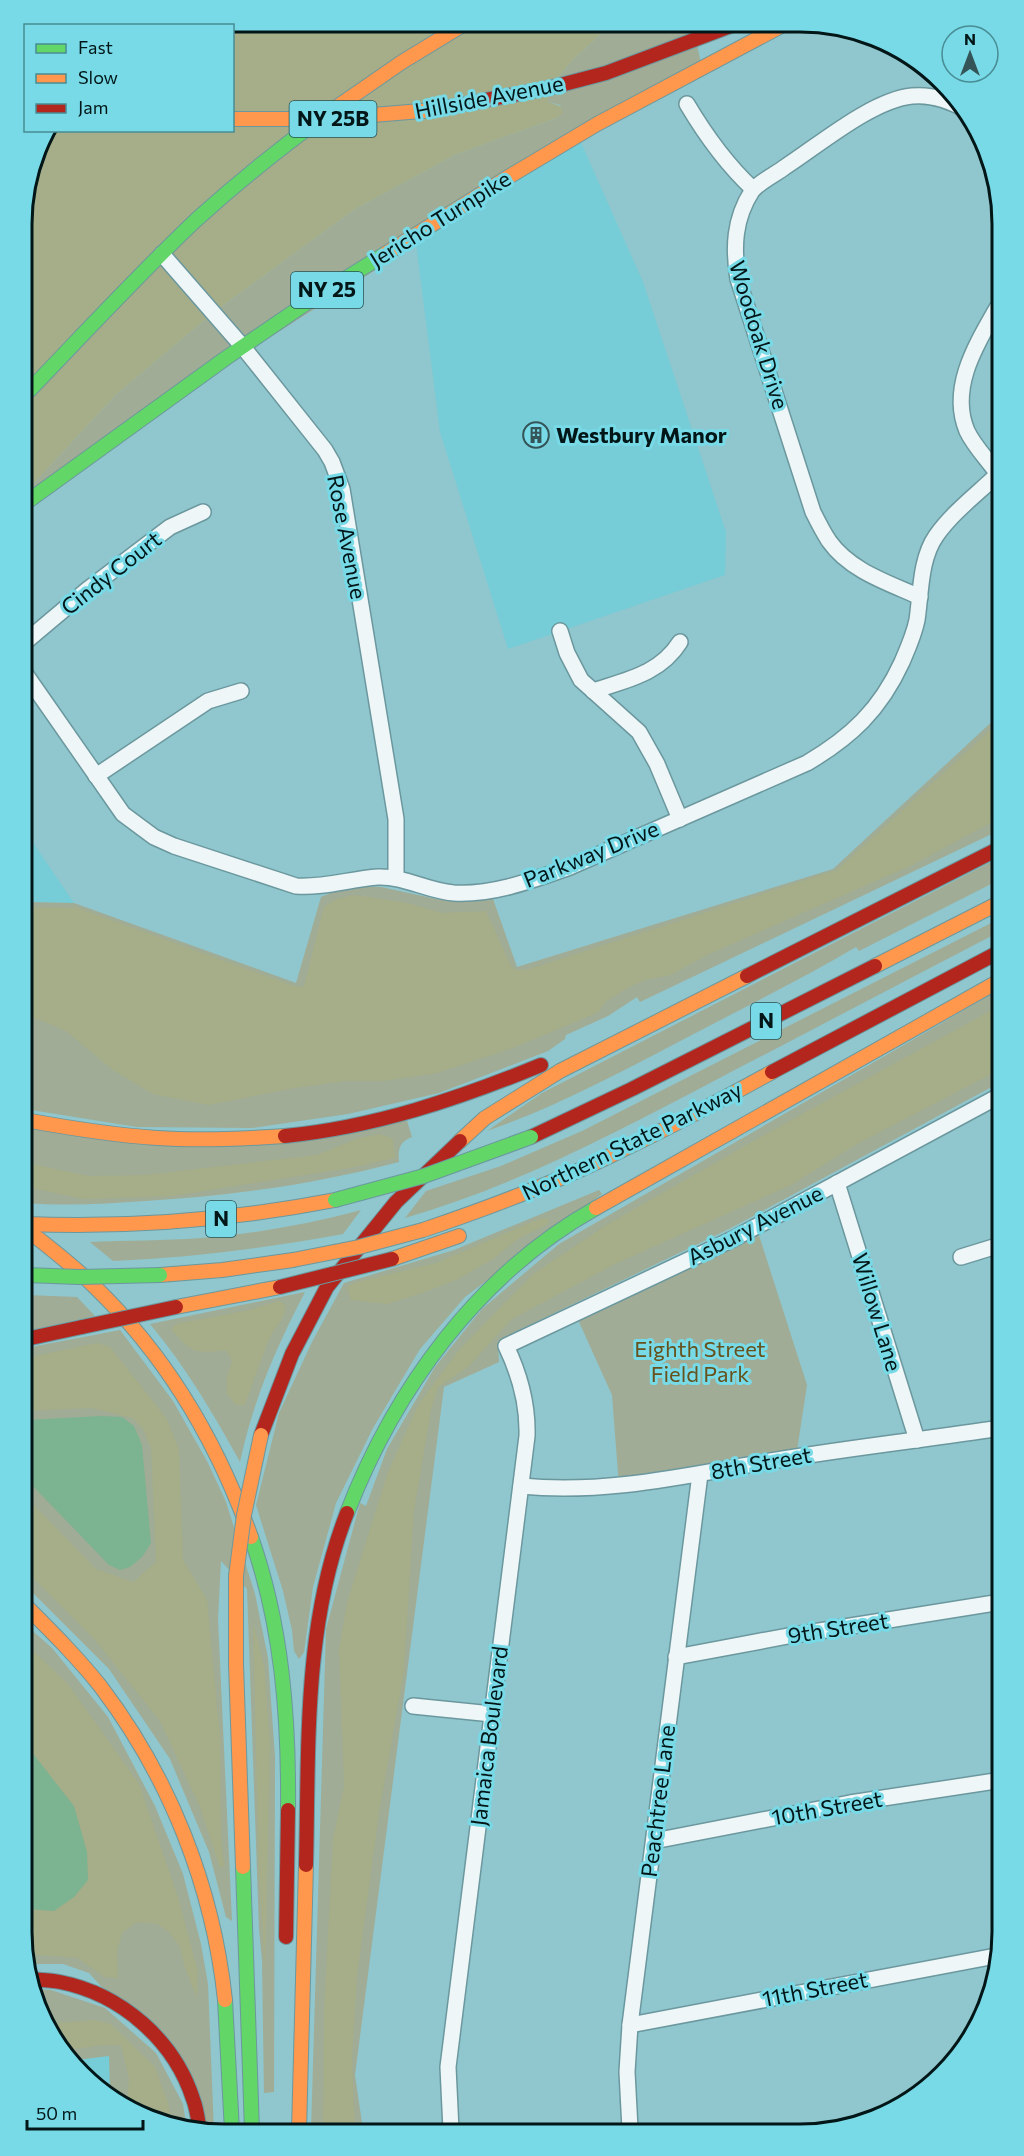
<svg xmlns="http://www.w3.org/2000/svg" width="1024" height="2156" viewBox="0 0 1024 2156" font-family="Commissioner,sans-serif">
<rect width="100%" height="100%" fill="#90c6cd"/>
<g fill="#76cdd7">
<path d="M578,136L643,282L726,532L725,575L508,649L440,432L415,236Z"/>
<path d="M25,831L74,903L25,902Z"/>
<path d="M120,2050L118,2098L90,2084L66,2058Z"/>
</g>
<g fill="#a0ac95">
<path d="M613,23L736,24L696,40L702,68L639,102L24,494L116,395L213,313L354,210L455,155L557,118L562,113L560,105L548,102L549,88L573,60Z"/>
<path d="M998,716V831L640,1002L637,997L608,1016L566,1035L565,1039L548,1051L439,1093L348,1114L253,1128L137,1127L25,1109V902L74,903L296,983L321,897L340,889L360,886L381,887L441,900L493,899L517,967L833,869Z"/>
<path d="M999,858V880L859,951L856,947C800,980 743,1008 686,1038C621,1072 556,1107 487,1131L542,1093Z"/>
<path d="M999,919V932C903,982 808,1032 712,1082C613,1134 513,1187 405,1218L426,1191L501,1166L582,1131Z"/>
<path d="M999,990V1083L731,1228L513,1333L498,1346L499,1362L444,1387L355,2075L363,2130L311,2131L326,1629L360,1503L366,1506L387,1449L435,1367L482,1309L559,1244Z"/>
<path d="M407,1121L412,1137C399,1142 398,1149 399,1162C316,1184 231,1196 145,1201C105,1204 65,1206 26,1203L25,1126L130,1143Z"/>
<path d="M599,1190L602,1194L465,1297L420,1349L373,1428L336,1503L313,1587L304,1652L299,1659L294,1651L292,1630L283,1591L256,1505L279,1413L312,1342L344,1283L454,1250Z"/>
<path d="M361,1210L343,1234C266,1248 190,1258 113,1261L90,1242C127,1240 164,1241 201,1238C254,1234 309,1224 361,1210Z"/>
<path d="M756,1226L807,1385L796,1457L619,1486L612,1395L575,1313Z"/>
<path d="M305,1292C275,1350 254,1398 240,1462C213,1413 186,1367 150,1324Z"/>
<path d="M26,1295L77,1297L95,1316L26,1331Z"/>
<path d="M120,1330L173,1401L208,1463L226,1502L255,1594L268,1658L275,1757L274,2092L264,2093L262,1961L259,1929L247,1589L221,1561L218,1619L232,1921L226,1917L209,1852L170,1759L109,1669L27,1587L26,1348Z"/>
<path d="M27,1626L52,1648L108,1717L155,1806L183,1874L201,1944L208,1984L214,2131H206L201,2097L89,1973L63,1964H28Z"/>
<path d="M30,1989L51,1990L105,2008L156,2053L183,2104L187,2131L110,2094L109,2056L69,2061L55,2045Z"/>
</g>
<g fill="#a5ad89">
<path d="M224,21L613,23L573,60L549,88L548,102L560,106L563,113L557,118L455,155L354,210L213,313L116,395L24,494L23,198L42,134L45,131L232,130V26L201,25Z"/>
<path d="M998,723V819L910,866L709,954L670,975L645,980L626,989L605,1002L599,1012L513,1048L437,1073L384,1081H346L295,1088L209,1105L153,1094L113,1070L66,1031L40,1020L25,1017V907L78,908L294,986L304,987L324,907L336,899L354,895L408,903L442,913L486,911L511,966L516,970H526L837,870Z"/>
<path d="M999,1006V1070L857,1144L791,1185L615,1264L512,1319L468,1367L438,1387L431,1410L414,1510L404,1671L379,1813L357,1976L352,2058L355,2130L323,2131L324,2011L333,1839L344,1786L339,1649L348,1599L388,1472L418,1405L458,1351L533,1274L608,1224L764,1135Z"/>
<path d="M380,1134L393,1139L395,1158L355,1167L173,1196L84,1199L26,1187V1163L89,1176L145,1175L317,1155L359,1138Z"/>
<path d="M549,1218L548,1224L519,1238L493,1259L458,1279L419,1294L387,1304L351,1300L347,1287L357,1282L436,1263L539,1219Z"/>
<path d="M279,1301L285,1304C286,1320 273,1328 268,1342C260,1363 252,1384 245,1405H236L227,1394V1377L232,1361L226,1350C196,1354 191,1353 171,1329L176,1324L249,1310Z"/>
<path d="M97,1343L110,1347L167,1419L179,1450L183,1560L207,1600L220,1736L221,1836L224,1866L220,1868L200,1807L160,1721L95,1640L27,1572V1498L96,1569L133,1582L156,1562L151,1448L143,1429L132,1418L91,1408L26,1411V1358Z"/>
<path d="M253,1623L264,1665L270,1743L265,1971L259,1873Z"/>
<path d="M27,1645L68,1684L139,1784L178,1897L198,1972L197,1998L185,1968L180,1947L169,1932L157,1924L137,1922L122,1933L117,1951L118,1978L105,1977L77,1958L28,1954V1909L54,1911L44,1769L27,1746Z"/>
<path d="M94,2020L111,2024L155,2067L168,2103L173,2126L127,2103L129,2079L121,2045H103L60,2051L55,2045L46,2024Z"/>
</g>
<g fill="#7cb391">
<path d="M101,1416L122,1417L134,1426L142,1445L151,1543L142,1557L130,1567L120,1570L109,1565L27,1480L26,1420Z"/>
<path d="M27,1746L74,1806L87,1852L88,1880L74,1897L54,1911L28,1909Z"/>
</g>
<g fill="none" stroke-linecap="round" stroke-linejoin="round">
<g stroke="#6b989e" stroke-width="18">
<g id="street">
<path d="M687,104C706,136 726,164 753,189"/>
<path d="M162,254L243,347L325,450L332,462L342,489L396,819V878"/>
<path d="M997,308C976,345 949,388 967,431C974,446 988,460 997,473"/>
<path d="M920,597C889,583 850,571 829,541C823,532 818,522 813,512L738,279C733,248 734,219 752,191C759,182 776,174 785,167C819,145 872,100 912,96C932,94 951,101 968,111"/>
<path d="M560,631L567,653L581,680L639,732L657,764L680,819"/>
<path d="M24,643L87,590L170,527L203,512"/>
<path d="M24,672L123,814L154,837L174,846L296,886C324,888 350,879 378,877C404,876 428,891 454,893C494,895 533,880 570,867L807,763C851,737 880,710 902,662C908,648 914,635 917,620C921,593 920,559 936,536C952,513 977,494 997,475"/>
<path d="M593,691C626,680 660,674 680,642"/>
<path d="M96,776L208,701L241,691"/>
<path d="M837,1183L917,1440"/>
<path d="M961,1257L1000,1245"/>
<path d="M521,1486C610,1495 696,1473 783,1459C856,1447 928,1439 1001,1428"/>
<path d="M676,1657L788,1636L1001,1602"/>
<path d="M413,1706L492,1714"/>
<path d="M654,1841L850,1803L1002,1780"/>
<path d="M630,2025L1001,1955"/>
<path d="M630,2129L627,2072L630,2025L700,1474"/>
<path d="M451,2130L448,2067L527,1436C528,1403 520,1375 506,1346L733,1239L999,1096"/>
</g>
</g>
<g stroke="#6b989e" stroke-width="16">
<g id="fast">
<path d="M23,397C80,338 136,277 196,220C239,181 284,145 331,111"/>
<path d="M24,504L226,358L308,302L385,254"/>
<path d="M347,1513C395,1389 478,1274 596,1208"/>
<path d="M251,1537C282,1625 289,1717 288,1810"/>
<path d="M243,1867L252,2131"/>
<path d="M225,2000L232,2131"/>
</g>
</g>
<g stroke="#6b989e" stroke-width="16">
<g id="slow">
<path d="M331,111L402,62L466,23"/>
<path d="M385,254L505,179L597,124L785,24"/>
<path d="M875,966L999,903"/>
<path d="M25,1120C69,1128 112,1135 157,1138C200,1141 242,1139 285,1136"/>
<path d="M460,1141L485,1118L560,1071L747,976"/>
<path d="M596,1208L999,981"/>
<path d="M26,1224C131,1228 232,1220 335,1200"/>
<path d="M26,1229C50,1248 74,1266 96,1288C167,1357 218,1444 251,1537"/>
<path d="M423,1230C491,1207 558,1182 622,1150C673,1126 723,1099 772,1072"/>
<path d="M392,1259L459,1236"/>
<path d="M160,1275L222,1270L293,1260"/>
<path d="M176,1307L280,1287"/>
<path d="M236,1576V1664L243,1867"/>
<path d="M27,1607C53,1633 78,1658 101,1687C170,1778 213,1887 225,2000"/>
<path d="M299,2131L306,1865"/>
</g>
</g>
<g stroke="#6b989e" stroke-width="16">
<g id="jam">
<path d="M433,110L549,88L606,73L736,24"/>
<path d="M747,976L998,849"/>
<path d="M772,1072L999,952"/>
<path d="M285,1136C375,1127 458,1099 541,1065"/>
<path d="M531,1137L632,1089L875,966"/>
<path d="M26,1339L82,1327"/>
<path d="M261,1435L292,1354L327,1287L396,1202L460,1141"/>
<path d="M306,1865C309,1747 303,1625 347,1513"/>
<path d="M286,1937L288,1810"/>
<path d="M28,1979C39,1980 50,1980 60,1982C121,1994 174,2040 193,2099C197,2109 198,2121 200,2131"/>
</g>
</g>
<use href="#street" stroke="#eef6f8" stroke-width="15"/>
<use href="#fast" stroke="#63d668" stroke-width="14"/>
<use href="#slow" stroke="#ff974d" stroke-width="14"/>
<use href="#jam" stroke="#b3261e" stroke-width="14"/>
<g stroke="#6b989e" stroke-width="16" stroke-linecap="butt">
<g id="fast-bridge">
<path d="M335,1200L424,1176L531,1137"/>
<path d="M26,1275L79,1277L160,1275"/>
</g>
</g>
<g stroke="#6b989e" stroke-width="16" stroke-linecap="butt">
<g id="slow-bridge">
<path d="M232,119H325L433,110"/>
<path d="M293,1260L359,1247L423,1230"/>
<path d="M236,1576L244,1515L261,1435"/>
</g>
</g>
<g stroke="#6b989e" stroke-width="16" stroke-linecap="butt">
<g id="jam-bridge">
<path d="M280,1287L392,1259"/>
<path d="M82,1327L176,1307"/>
</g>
</g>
<use href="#fast-bridge" stroke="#63d668" stroke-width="14"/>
<use href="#slow-bridge" stroke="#ff974d" stroke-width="14"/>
<use href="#jam-bridge" stroke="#b3261e" stroke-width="14"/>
</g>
<defs>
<g id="building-ring" transform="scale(1.35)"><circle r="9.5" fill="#77dae6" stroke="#345457" stroke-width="1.5"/><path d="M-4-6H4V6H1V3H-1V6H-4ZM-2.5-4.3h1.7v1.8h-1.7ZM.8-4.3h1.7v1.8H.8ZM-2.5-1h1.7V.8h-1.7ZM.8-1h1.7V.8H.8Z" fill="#345457"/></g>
</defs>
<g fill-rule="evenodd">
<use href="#building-ring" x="536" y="435"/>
</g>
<g text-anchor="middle" stroke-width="6" stroke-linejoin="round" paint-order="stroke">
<g fill="#77dae6" stroke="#255156" stroke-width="1.5">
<rect x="289.5" y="101" width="87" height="36" rx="4.5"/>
<rect x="291" y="272" width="72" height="36" rx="4.5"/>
<rect x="751" y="1003" width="30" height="36" rx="4.5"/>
<rect x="206" y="1201" width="30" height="36" rx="4.5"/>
</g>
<g font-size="21" font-weight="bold" fill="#021618">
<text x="333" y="126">NY 25B</text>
<text x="327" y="297">NY 25</text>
<text x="766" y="1028">N</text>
<text x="221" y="1226">N</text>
</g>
<g font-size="22" fill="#021618" stroke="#77dae6">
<text transform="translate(489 97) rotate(-11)" y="8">Hillside Avenue</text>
<text transform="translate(440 219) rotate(-32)" y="8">Jericho Turnpike</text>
<text transform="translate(759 335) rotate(73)" y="8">Woodoak Drive</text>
<text transform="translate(347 537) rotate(79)" y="8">Rose Avenue</text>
<text transform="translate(111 573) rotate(-38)" y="8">Cindy Court</text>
<text transform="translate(591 854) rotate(-22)" y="8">Parkway Drive</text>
<text transform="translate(632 1141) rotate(-26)" y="8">Northern State Parkway</text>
<text transform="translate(755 1225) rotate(-27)" y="8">Asbury Avenue</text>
<text transform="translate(877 1312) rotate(73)" y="8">Willow Lane</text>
<text transform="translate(761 1463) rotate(-10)" y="8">8th Street</text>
<text transform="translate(838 1628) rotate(-9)" y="8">9th Street</text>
<text transform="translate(489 1736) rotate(-83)" y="8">Jamaica Boulevard</text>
<text transform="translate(658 1801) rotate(-83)" y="8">Peachtree Lane</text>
<text transform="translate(827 1808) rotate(-10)" y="8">10th Street</text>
<text transform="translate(815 1989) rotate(-11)" y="8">11th Street</text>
</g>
<g font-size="22" font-weight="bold" fill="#021618" stroke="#77dae6" text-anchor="start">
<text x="556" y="443">Westbury Manor</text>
</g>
<g font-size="22" fill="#67511c" stroke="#77dae6">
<text x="700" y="1357">Eighth Street<tspan x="700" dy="25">Field Park</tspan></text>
</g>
</g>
<path d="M0 0H1024V2156H0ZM224 32H800A192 192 0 0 1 992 224V1932A192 192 0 0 1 800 2124H224A192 192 0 0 1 32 1932V224A192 192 0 0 1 224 32Z" fill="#77dae6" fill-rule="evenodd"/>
<path fill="none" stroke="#021618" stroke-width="3" d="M224 32H800A192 192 0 0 1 992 224V1932A192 192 0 0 1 800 2124H224A192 192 0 0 1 32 1932V224A192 192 0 0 1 224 32Z"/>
<rect x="24" y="24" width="210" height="108" fill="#77dae6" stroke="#488c94" stroke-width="1.5"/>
<rect x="36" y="44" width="30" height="9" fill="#63d668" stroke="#488c94" stroke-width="1.5"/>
<text x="78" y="54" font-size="18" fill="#021618">Fast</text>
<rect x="36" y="74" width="30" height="9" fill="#ff974d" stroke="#488c94" stroke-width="1.5"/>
<text x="78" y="84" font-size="18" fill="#021618">Slow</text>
<rect x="36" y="104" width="30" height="9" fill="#b3261e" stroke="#488c94" stroke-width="1.5"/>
<text x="78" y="114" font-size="18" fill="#021618">Jam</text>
<g transform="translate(970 54)"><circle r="28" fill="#77dae6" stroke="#488c94" stroke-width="1.5"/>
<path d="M0-4.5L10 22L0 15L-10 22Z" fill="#345457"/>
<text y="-9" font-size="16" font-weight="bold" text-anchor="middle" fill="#021618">N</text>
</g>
<path d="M27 2120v9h116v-9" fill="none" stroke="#021618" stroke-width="3"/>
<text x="36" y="2120" font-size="18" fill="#021618" stroke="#77dae6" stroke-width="4.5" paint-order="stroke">50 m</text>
</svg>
